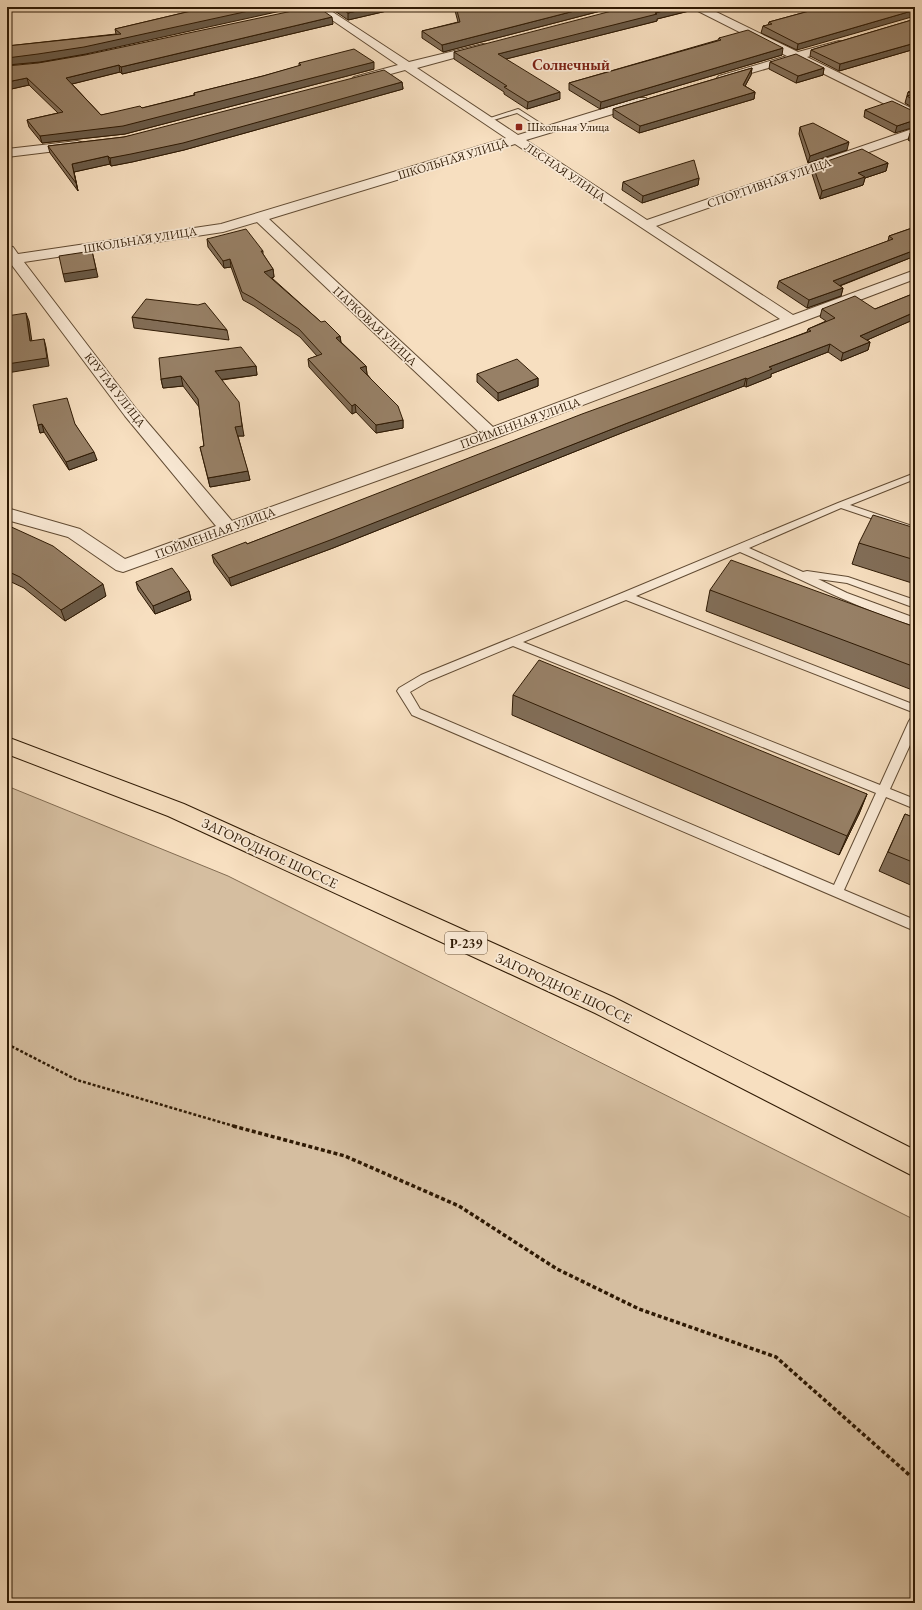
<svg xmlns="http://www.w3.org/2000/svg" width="922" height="1610" viewBox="0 0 922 1610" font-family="'EB Garamond',serif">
<rect width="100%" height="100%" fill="#f7dfc0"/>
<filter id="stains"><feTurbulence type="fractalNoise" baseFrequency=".005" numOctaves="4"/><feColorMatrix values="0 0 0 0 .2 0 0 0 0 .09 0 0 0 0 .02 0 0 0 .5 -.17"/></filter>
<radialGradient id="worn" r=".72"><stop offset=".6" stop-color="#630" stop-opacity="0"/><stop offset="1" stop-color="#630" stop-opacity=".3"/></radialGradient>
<path fill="#d5bea0" stroke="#826c52" d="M7,786L228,876L915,1220V1603H7Z"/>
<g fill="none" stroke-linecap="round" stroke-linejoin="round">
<g stroke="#614b33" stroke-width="2">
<g id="lane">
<path d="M518,109L520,110L551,130L546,131L517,113L487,122L484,120Z"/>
<path d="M915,473V479L850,505L915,527V533L841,508L749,548L803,572L807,571L848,577L915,600V608L847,583L818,579L847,593L915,618V626C854,608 798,577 740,552L636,596L915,705V713L626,600L523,642L880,785L909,721L911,718L915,717V734L890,789L915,799V809L886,797L844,890L915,920V931L412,715L397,691L399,688L421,675L622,593L838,503ZM513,646L876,793L834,885L420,709L410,692L429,681Z"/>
</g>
</g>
<g stroke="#614b33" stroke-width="2">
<g id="street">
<path d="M313,7H325L409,62L483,44L487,45L489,47L487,49L417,68L518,135L638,98H646L648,101L646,104L526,140L647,220L915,128V136L656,226L793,315L915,270V279L496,438L123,572L116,570L68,537L7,520V508L80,529L125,559L216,526L125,416L11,264H7V246L13,247L18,254L221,224L506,138L405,70L358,83L354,81L352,79L354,77L398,65ZM515,144L780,319L493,427L269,219ZM257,222L479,432L232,521L137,410L24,262L223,232Z"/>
<path d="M693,7H706L798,52L839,41L843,42L845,44L843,46L807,57L915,110V119L796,60L727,80H719L717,78L719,76L787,56L694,9Z"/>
<path d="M77,141L81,142L83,145L81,148L7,157V149Z"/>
</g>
</g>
<g stroke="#2f1a04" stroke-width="2">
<path id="highway" d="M7,737L184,804L613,997L915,1150V1177L595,1013L168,816L7,754Z"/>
</g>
<path stroke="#2f1a04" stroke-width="2.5" stroke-dasharray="3 2" stroke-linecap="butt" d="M7,1044L77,1080L237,1127"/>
<path stroke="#2f1a04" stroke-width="3.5" stroke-dasharray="4 2.5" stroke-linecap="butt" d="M233,1126L345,1156L459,1206L557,1269L639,1309L776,1357L915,1480"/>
<use href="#lane" fill="#faead6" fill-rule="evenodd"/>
<use href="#street" fill="#faead6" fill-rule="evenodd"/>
<use href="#highway" fill="#f7dfc0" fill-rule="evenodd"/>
</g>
<g fill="#826e58" stroke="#2f1a04">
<path d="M208,7L86,54L40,62L7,65V46L116,34L115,29Z"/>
<path d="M329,7H404L348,20Z"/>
<path d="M454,7H616L443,52L422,38V31L458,22Z"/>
<path d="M824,7L797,50L761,33L763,26L768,25L769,22Z"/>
<path d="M693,10L657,19V21L506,59L560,99L527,109L504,94V92L454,59V52Z"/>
<path d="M915,19V49L839,71L810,56L811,50Z"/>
<path d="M333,24L122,74L120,72L72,84L101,115L142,108L194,95V93L263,76L299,66V63L374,69L125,134L42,143L29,127L27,120L58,113L29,85L7,90L38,63Z"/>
<path d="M719,38L782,55L600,109L569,90V83L718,40Z"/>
<path d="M770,62L824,68L823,75L796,83L769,69Z"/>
<path d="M752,68L751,75L745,86L755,92L754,99L639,133L613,117V109Z"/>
<path d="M402,82L403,89L184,150L132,162L111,166L110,164L74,172L78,191L50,153L48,146L124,137Z"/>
<path d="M915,90V109L905,103L908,92Z"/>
<path d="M865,110L915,112L895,133L864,117Z"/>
<path d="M800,127L847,150L808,163L799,134Z"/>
<path d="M915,131V144L908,140L910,133Z"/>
<path d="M888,163L886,171L865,178L863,185L820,199L812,174L813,166Z"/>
<path d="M699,178L698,185L642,203L622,190L623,182Z"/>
<path d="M915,227V256L840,286L843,288L841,296L807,308L777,288L779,281L888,241L889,236Z"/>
<path d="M207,239L263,251V254L273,269L274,277L272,278L321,322L340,336L341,342L366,366L367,374L403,420V428L376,433L356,412L352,414L309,367L308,359L317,356L300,337L254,306L243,300L231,267L224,268L208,247Z"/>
<path d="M915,293V319L867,340L870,342L868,350L841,361L828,352L771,374V377L746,387L744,386L624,432L333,548L231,586L214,563L212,555L247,544L807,332L808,329L826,321L820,317L822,309H875Z"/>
<path d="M132,317L227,330L229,340L134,328Z"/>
<path d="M256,366L257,375L222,380L244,436H238L250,480L210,487L200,447L204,446L199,407L183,386L163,388L161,379Z"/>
<path d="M477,374L538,378V386L498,401L477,382Z"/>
<path d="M75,424L97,460L69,470L44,432L40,433L38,425Z"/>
<path d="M7,525L106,596L65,621L24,588L7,580Z"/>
<path d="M915,528V584L852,564L859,543Z"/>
<path d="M136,582L189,591L191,600L155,614L138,590Z"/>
<path d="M710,590L915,627V691L706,611Z"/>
<path d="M513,695L867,794L859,814L839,855L512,715Z"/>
<path d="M905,814L915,818V887L879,871Z"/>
</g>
<g fill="#6a5a47" stroke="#2f1a04">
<path d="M267,7H299L86,54L40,62L7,65V58Z"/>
<path d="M375,7H404L348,20V13Z"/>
<path d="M590,7H616L443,52L442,45Z"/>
<path d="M678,7H693V10L657,19V21L498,61V54Z"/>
<path d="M915,10V16L797,50L798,44Z"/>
<path d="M332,17L333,24L122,74L121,67Z"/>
<path d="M915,43V49L839,71L840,64Z"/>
<path d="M783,48L782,55L600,109L601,102Z"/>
<path d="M374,62V69L125,134L42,143L40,136Z"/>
<path d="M119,65L120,72L68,85L66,78Z"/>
<path d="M752,68L751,75L742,92L743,85Z"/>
<path d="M824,68L823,75L796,83L798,76Z"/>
<path d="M27,78L29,85L7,90V82Z"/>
<path d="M402,82L403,89L184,150L132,162L111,166L110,158Z"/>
<path d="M560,92V99L527,109L528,102Z"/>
<path d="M755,92L754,99L639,133L640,126Z"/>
<path d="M915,120V127L895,133L897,126Z"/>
<path d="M849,142L847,150L808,163L810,156Z"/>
<path d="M108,156L110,164L74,172L78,191L72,164Z"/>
<path d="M888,163L886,171L865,178L863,185L820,199L822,191L858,173Z"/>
<path d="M699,178L698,185L642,203L643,196Z"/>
<path d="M915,250V256L831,289L833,281Z"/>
<path d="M92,251L98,277L65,282L63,274Z"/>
<path d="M230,259L231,267L224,268L223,261Z"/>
<path d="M273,269L274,277L266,280L264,272Z"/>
<path d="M843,288L841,296L807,308L809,300Z"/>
<path d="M915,312V319L858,344L860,336Z"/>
<path d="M26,313L29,321L33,349L30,341Z"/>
<path d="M340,336L341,344L336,338Z"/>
<path d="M44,339L46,347L49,366L7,373V364Z"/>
<path d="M870,342L868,350L841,361L843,353Z"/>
<path d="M830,344L828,352L771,374V377L746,387L747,379L769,367Z"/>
<path d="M256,366L257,375L217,380L215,371Z"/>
<path d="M366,366L367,374L361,376L360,368Z"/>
<path d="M181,376L183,386L163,388L161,379Z"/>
<path d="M538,378V386L498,401V393Z"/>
<path d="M746,378L744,386L624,432L333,548L231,586L229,578L625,424Z"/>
<path d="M355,404L356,412L352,414V406Z"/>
<path d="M240,412L244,436H237L235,427Z"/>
<path d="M403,420V428L376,433V425Z"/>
<path d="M42,424L44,432L40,433L38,425Z"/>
<path d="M94,452L97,460L69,470L66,462Z"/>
<path d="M248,471L250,480L210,487L208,478Z"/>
<path d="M103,584L106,596L65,621L61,610Z"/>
<path d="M189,591L191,600L155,614L153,606Z"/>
<path d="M867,794L859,814L839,855L847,836Z"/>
</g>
<g fill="#978066" stroke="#2f1a04">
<path d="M208,7H267L84,47L38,54L7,58V46L121,34L115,29Z"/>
<path d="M311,7H318L332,17L121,67L119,65L66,78L101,115L140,106L142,108L195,95L194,93L263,76L301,65L299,63L354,49L374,62L123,126L40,136L27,120L63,112L27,78L7,82V66L38,63L85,55Z"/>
<path d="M338,7H375L348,13Z"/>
<path d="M456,7H590L442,45L422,31L460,22Z"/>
<path d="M627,7H678L655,13L657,14L498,54L560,92L528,102L504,87L507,86L454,52Z"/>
<path d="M824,7H915V10L798,44L763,26L772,24L769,22Z"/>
<path d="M915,19V43L840,64L811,50Z"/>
<path d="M748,30L783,48L601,102L569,83L721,40L719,38Z"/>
<path d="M796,54L824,68L798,76L770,62Z"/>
<path d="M752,68L743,85L755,92L640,126L613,109Z"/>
<path d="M384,70L402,82L183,143L131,154L110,158L108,156L72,164L76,183L48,146L124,137Z"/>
<path d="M915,90V101L907,96L913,94L908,92Z"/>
<path d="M892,101L915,112V120L897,126L865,110Z"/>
<path d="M813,123L849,142L810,156L800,127Z"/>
<path d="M915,131V135L910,133Z"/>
<path d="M862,149L888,163L858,173L865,177L822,191L813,166Z"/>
<path d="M694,160L699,178L643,196L623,182Z"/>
<path d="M915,227V250L833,281L843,288L809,300L779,281L893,239L889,236Z"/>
<path d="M246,229L263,251H261L273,269L264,272L321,322L325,321L340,336L336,338L366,366L360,368L398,406L403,420L376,425L355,404L352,406L308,359L322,354L299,329L253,298L242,292L230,259L223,261L207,239Z"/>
<path d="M92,251L96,269L63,274L59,256Z"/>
<path d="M915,293V312L860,336L870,342L843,353L830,344L769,367L772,369L747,379L746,378L625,424L333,539L229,578L212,555L246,542L247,544L582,414L811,331L808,329L835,318L822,309L855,296L875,309Z"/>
<path d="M146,299L198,305L205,303L227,330L132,317Z"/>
<path d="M26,313L30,341L44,339L47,358L7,364V316Z"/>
<path d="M241,347L256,366L215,371L239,402L242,426L235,427L248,471L208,478L200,447L204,446L198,399L181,376L161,379L159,358Z"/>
<path d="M517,359L538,378L498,393L477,374Z"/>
<path d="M67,398L75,424L94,452L66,462L42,424L38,425L33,405Z"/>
<path d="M873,515L915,528V560L859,543Z"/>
<path d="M7,525L53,546L103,584L61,610L20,577L7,571Z"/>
<path d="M731,560L915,627V667L710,590Z"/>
<path d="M172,568L189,591L153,606L136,582Z"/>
<path d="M539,660L867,794L847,836L513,695Z"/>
<path d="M905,814L915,818V863L888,852Z"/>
</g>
<rect fill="#8f2418" stroke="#faead6" stroke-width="1.5" x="515" y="123" width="8" height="8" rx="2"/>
<g text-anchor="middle" stroke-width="3.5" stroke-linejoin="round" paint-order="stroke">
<g font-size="12" fill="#2f1a04" stroke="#faead6" text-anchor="start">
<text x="527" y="131">Школьная Улица</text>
</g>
<g font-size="12" fill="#2f1a04" stroke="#faead6">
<text transform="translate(453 159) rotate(-17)" y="4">ШКОЛЬНАЯ УЛИЦА</text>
<text transform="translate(565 172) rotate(34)" y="4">ЛЕСНАЯ УЛИЦА</text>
<text transform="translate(769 183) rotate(-19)" y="4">СПОРТИВНАЯ УЛИЦА</text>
<text transform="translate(140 240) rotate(-9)" y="4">ШКОЛЬНАЯ УЛИЦА</text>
<text transform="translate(375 326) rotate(43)" y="4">ПАРКОВАЯ УЛИЦА</text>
<text transform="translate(115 390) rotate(52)" y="4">КРУТАЯ УЛИЦА</text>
<text transform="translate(520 423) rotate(-20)" y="4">ПОЙМЕННАЯ УЛИЦА</text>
<text transform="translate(215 533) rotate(-20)" y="4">ПОЙМЕННАЯ УЛИЦА</text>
</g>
<rect fill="#faead6" stroke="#6c5843" stroke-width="1" x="445" y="932" width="42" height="22" rx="3"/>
<g font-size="13" font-weight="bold" fill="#2f1a04">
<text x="466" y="948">Р-239</text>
</g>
<g font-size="14" fill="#2f1a04" stroke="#faead6">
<text transform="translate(270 853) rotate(25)" y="5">ЗАГОРОДНОЕ ШОССЕ</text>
<text transform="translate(564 988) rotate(25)" y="5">ЗАГОРОДНОЕ ШОССЕ</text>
</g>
<g font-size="15" font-weight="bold" fill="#7a1f14" stroke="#faead6">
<text x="571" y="70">Солнечный</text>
</g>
</g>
<rect width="922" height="1610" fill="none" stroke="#f7dfc0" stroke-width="24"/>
<rect x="8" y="8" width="906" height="1594" fill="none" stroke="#2f1a04" stroke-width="2"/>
<rect x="12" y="12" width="898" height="1586" fill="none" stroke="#2f1a04"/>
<rect width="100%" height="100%" filter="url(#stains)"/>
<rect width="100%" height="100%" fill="url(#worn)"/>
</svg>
